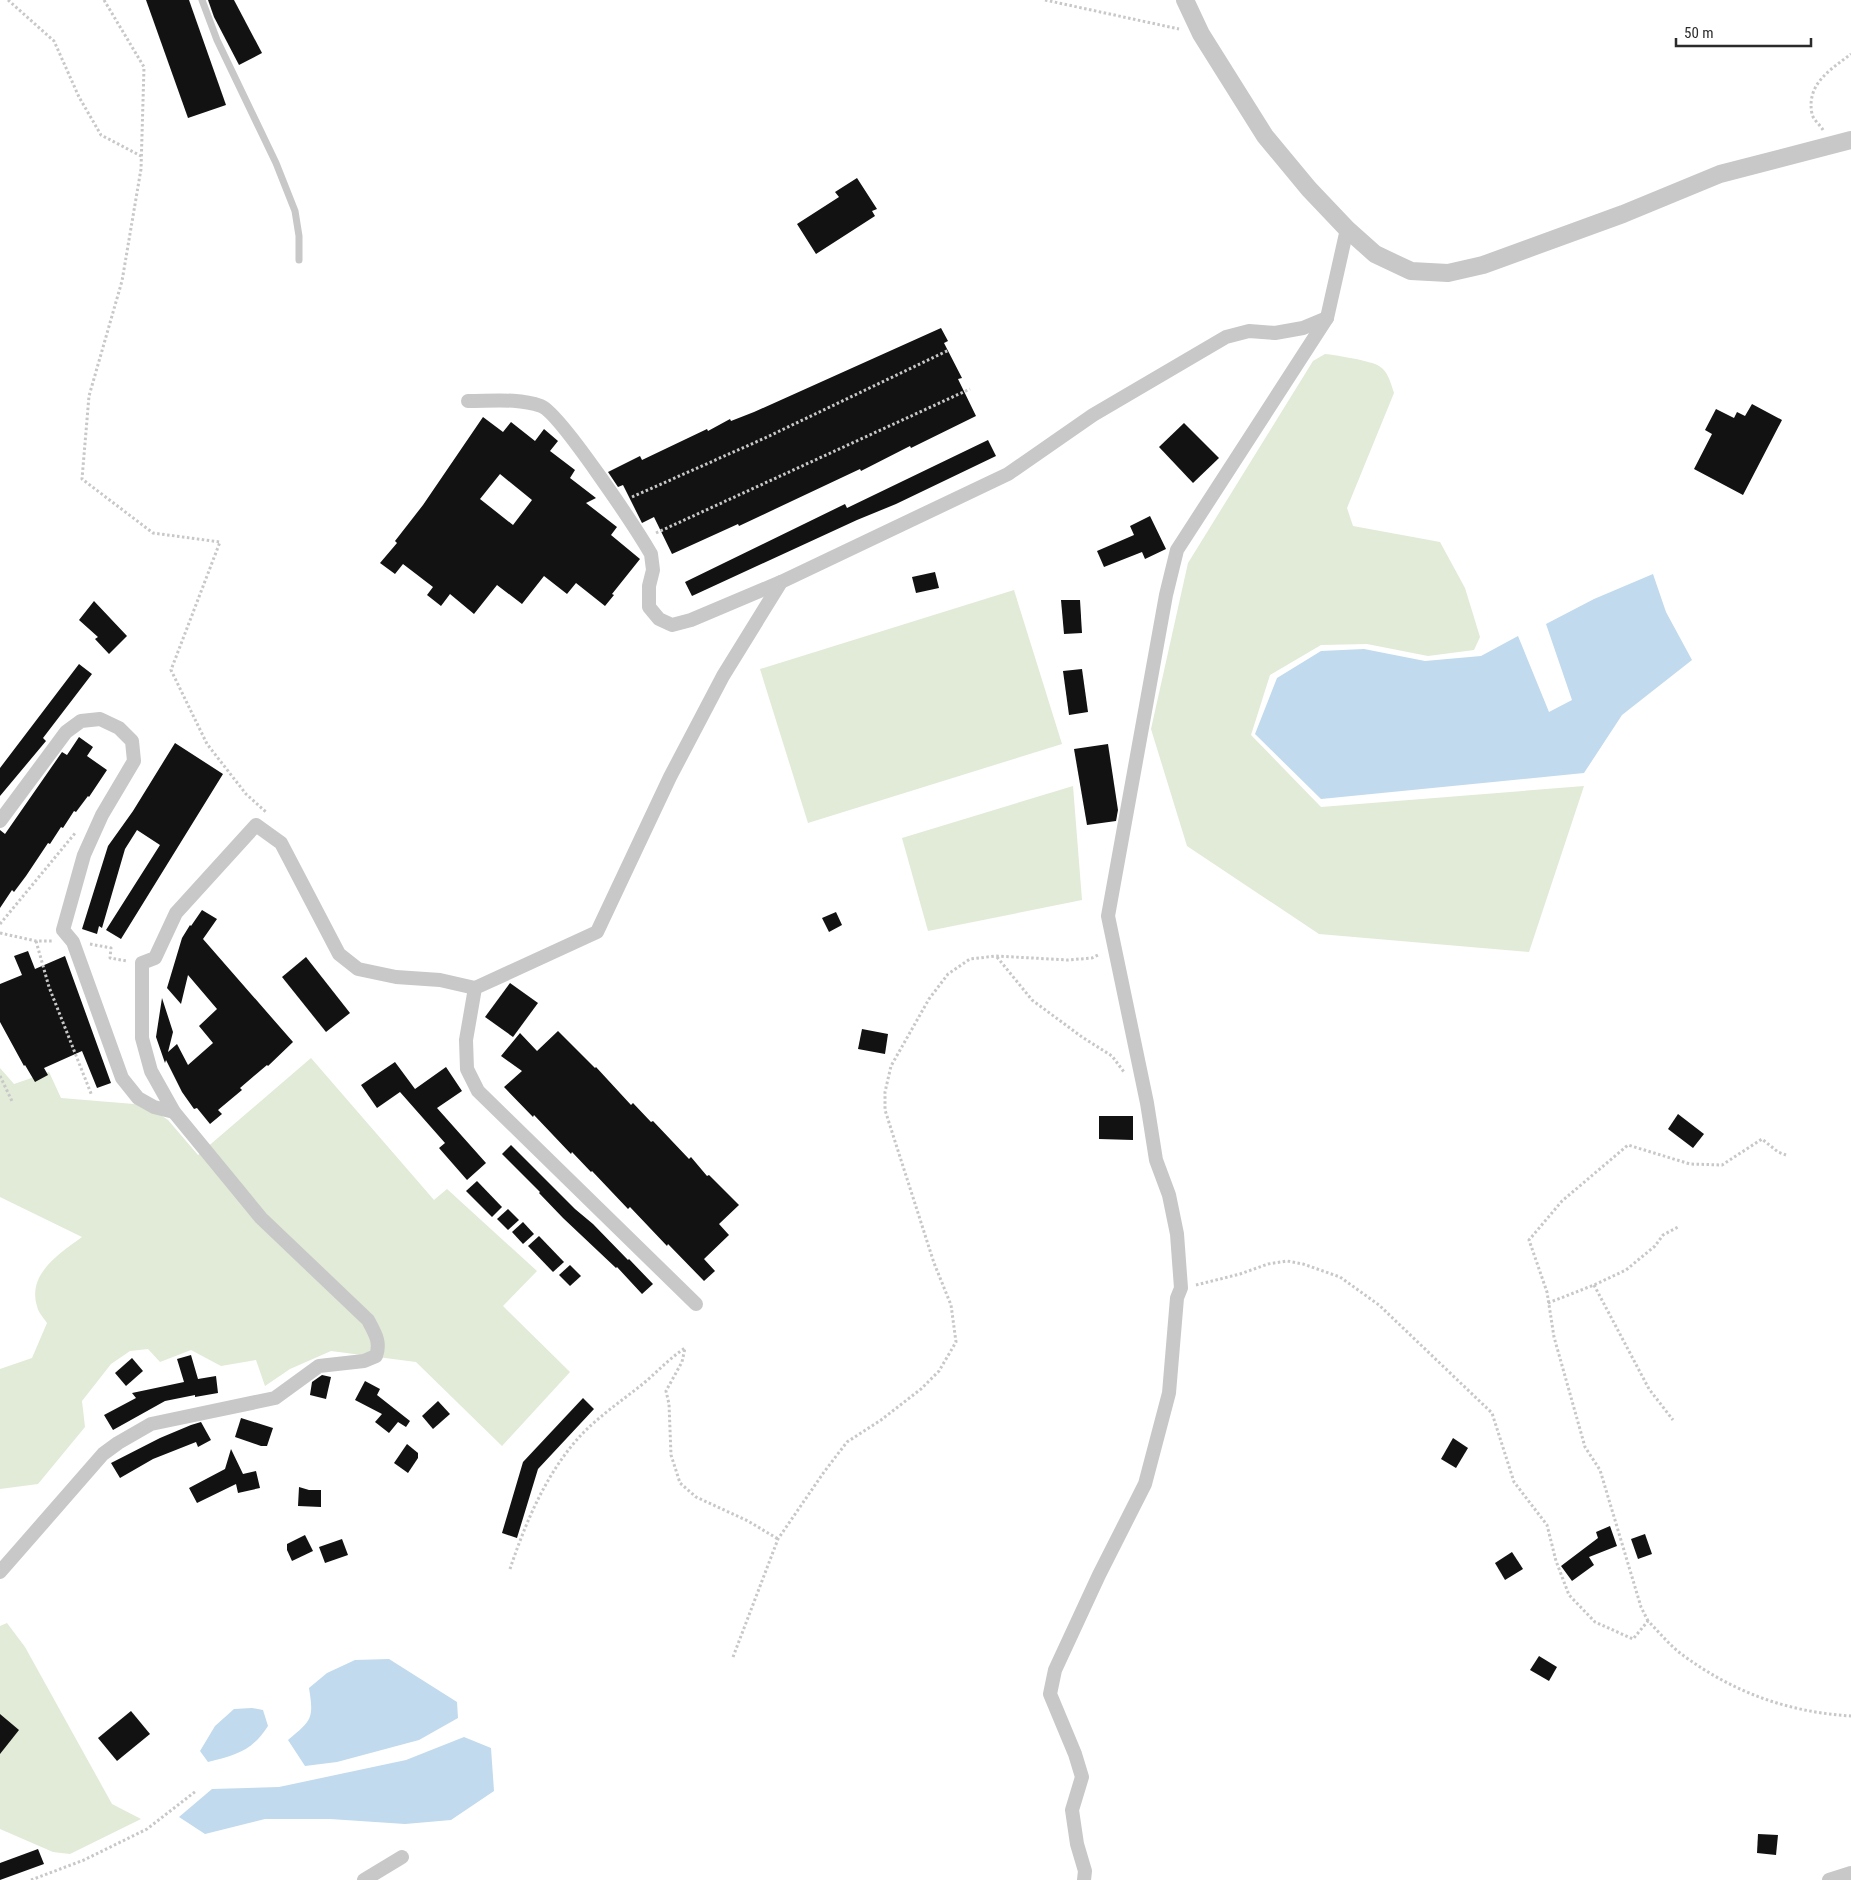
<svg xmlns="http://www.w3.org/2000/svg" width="1851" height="1880" viewBox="0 0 1851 1880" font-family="'Roboto Condensed',sans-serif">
<rect width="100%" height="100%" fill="#fff"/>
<g fill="#e1ebd7">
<path d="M1325,354C1335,355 1372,361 1379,366C1388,371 1391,384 1394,393L1347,508L1353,526L1440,542L1465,588L1480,637L1474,650L1428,656L1367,644L1321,645L1270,675L1251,735L1321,807L1584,786L1529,952L1319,934L1187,846L1151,729L1188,563L1313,361Z"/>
<path d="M1014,590L1062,744L808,823L760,669Z"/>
<path d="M1073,786L1082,900L928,931L902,838Z"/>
<path d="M311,1058L434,1200L447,1189L537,1271L503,1306L570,1372L502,1446L416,1362L331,1351L290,1369L265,1386L256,1360L221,1366L191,1350L160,1362L148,1349L130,1351L111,1364L82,1401L85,1427L38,1484L0,1489V1369L32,1358L47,1323C43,1317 38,1312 37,1306C27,1274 60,1253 82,1237L0,1197V1068L14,1084L49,1072L61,1098L146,1105L168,1120L198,1155Z"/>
<path d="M7,1623L25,1647L112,1804L141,1819L70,1854L53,1852L0,1829V1626Z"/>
</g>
<g fill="#c1daed">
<path d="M1653,574L1666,612L1692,660L1622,715L1584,773L1321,799L1255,734L1277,678L1321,651L1364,649L1425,661L1481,656L1518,636L1549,712L1572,700L1546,624L1594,599Z"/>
<path d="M389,1659L457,1702L458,1718L419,1740L337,1762L305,1766L288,1740C312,1720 314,1719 309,1688L327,1673L355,1660Z"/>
<path d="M252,1708L263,1710L268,1726C252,1751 236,1755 208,1762L200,1751L215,1726L234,1709Z"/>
<path d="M464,1737L491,1748L494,1791L451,1820L405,1824L330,1819H265L205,1834L179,1817L212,1789L279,1787L406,1760Z"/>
</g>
<g fill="#121212" fill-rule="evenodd">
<path d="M146,0H189L226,105L188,118Z"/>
<path d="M208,0H234L262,53L239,65L214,17Z"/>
<path d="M857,178L877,209L872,211L875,216L816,254L797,224L839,197L835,192Z"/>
<path d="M941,328L948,341L944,343L962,378L958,379L976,416L911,448L910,446L861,471L860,469L739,526L738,524L672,554L654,517L642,523L623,485L618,487L608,472L640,456L642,460L707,429L708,431L730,419L731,421L754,412Z"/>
<path d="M1752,404L1782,420L1743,495L1694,469L1712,434L1705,430L1716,409L1734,418L1737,412L1745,416Z"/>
<path d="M483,417L503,432L511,422L535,441L544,429L558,441L550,451L575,470L570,478L596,498L586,503L617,527L611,535L640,559L612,594L614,595L605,606L576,583L567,594L544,576L522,604L497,585L474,614L450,594L441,606L427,595L433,587L403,564L395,574L380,563L397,543L395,541L423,505ZM500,474L532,500L513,525L480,499Z"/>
<path d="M1184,423L1219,458L1193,483L1159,447Z"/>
<path d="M988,440L996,456L896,504L857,520L692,596L685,582L845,504L847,508Z"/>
<path d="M1150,516L1166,549L1145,559L1142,552L1104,567L1097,551L1134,535L1130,526Z"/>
<path d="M935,572L939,588L916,593L912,577Z"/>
<path d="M1061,600H1080L1082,633L1064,634Z"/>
<path d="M94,601L127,636L109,654L95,639L98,637L79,620Z"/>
<path d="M79,664L92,674L43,738L46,741L0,796V768Z"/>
<path d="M1082,669L1088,712L1069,715L1063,671Z"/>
<path d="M79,737L93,747L87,756L107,770L89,797L88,796L76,812L74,811L63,828L61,827L50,844L48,843L26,876L14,892L12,890L0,908V830L5,834L62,752L67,755Z"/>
<path d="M175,743L223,774L121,939L106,930L160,845L137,830L125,849L102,928L99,926L97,934L82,929L108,846L133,811Z"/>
<path d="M1108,744L1118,810L1116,821L1087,825L1074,749Z"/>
<path d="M202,910L217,919L203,939L293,1042L268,1066L267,1065L240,1088L242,1090L218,1110L222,1114L210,1124L197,1108L194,1109L182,1092L166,1060L165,1063L156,1037L162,998L173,1032L168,1052L177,1044L188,1065L213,1043L199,1026L217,1009L188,975L181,1004L167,988L182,938L190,925L191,926Z"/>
<path d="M836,912L842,925L829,932L822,918Z"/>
<path d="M28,951L35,969L65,956L111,1083L97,1088L82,1051L44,1068L48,1075L35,1082L25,1065L24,1066L0,1022V984L22,975L14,956Z"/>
<path d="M306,957L350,1013L326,1032L282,977Z"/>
<path d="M510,983L538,1003L513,1037L485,1017Z"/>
<path d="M862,1029L888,1034L885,1054L858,1049Z"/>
<path d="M558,1031L595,1068L596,1067L631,1105L633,1103L651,1122L653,1121L689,1159L691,1157L707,1176L709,1175L739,1205L719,1224L729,1235L704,1259L715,1271L704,1281L668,1244L667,1246L630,1207L628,1209L592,1171L591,1172L572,1152L571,1154L534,1115L533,1117L504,1087L522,1071L501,1056L520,1033L537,1051Z"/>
<path d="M395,1062L415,1089L446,1067L462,1091L437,1108L486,1163L467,1180L439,1148L445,1143L400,1092L377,1108L361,1085Z"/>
<path d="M1678,1114L1704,1134L1693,1148L1668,1129Z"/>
<path d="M1099,1116H1133V1140L1099,1139Z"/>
<path d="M511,1145L575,1209L593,1224L628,1260L629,1259L653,1284L642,1294L617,1267L616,1268L563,1218L539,1193L540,1192L502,1154Z"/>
<path d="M477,1181L502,1207L492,1217L466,1191Z"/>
<path d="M508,1209L519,1220L508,1230L497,1219Z"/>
<path d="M523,1222L534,1234L523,1244L512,1232Z"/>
<path d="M539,1236L564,1262L553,1272L528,1246Z"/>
<path d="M570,1265L581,1276L570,1286L559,1275Z"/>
<path d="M191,1355L198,1379L216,1376L218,1393L195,1397V1395L165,1401L113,1430L104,1415L136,1398L132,1393L184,1382L177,1359Z"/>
<path d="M132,1358L143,1371L126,1386L115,1373Z"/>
<path d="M322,1375L331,1377L326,1399L310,1395L312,1382Z"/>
<path d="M365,1381L380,1389L377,1395L410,1421L406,1427L398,1422L389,1433L375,1422L382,1414L355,1400Z"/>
<path d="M583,1398L594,1409L538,1469L517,1538L502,1533L523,1462Z"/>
<path d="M438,1401L450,1414L433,1429L422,1416Z"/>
<path d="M241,1418L273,1428L267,1446H261L235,1437Z"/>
<path d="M201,1422L211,1440L198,1447L196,1442L153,1459L120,1478L111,1463L160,1438L191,1425Z"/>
<path d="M1453,1438L1468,1448L1456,1468L1441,1459Z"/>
<path d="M407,1444L418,1453V1458L408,1473L394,1463Z"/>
<path d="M231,1449L243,1474L256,1471L260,1488L238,1493L236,1484L197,1503L189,1488L225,1469Z"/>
<path d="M299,1487L309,1490H321V1507L298,1506Z"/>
<path d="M1610,1526L1617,1546L1589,1557L1594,1565L1572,1581L1561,1566L1598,1538L1596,1532Z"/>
<path d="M1645,1534L1652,1554L1638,1559L1631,1539Z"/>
<path d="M305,1535L313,1551L292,1561L287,1550V1544Z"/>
<path d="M342,1539L348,1555L325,1563L319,1547Z"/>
<path d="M1512,1552L1523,1569L1505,1580L1495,1563Z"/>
<path d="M1539,1656L1557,1667L1549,1681L1530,1670Z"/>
<path d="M131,1711L150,1734L117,1761L98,1738Z"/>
<path d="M0,1714L19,1730L0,1754Z"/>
<path d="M1758,1834L1778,1835L1776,1855L1757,1853Z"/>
<path d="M38,1849L44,1864L0,1880V1863Z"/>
</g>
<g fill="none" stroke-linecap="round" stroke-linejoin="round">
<g stroke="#c8c8c8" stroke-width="3" stroke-dasharray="2.5 2.5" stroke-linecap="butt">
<path d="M8,0L54,41L79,97L101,135L141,156"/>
<path d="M104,0L144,67L141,169L122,281L89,396L82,479L153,533L220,542L171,670L207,744L246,794L266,812"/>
<path d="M1045,0L1179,29"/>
<path d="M1823,130C1820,125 1813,119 1812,114C1806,84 1830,70 1851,54"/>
<path d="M632,497L765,438L949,350"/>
<path d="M656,533L970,389"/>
<path d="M0,924L76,832"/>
<path d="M0,933L36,941H52"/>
<path d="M36,941L49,987L92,1096"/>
<path d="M90,944L111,948L110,958L127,961"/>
<path d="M997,957L1032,1000L1082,1037L1112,1056L1124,1072"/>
<path d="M0,1076L12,1101"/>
<path d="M1196,1285L1240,1274L1268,1264L1287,1261L1303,1264L1340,1277L1379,1305L1492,1413L1514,1482L1547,1525L1556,1561L1569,1595L1595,1622L1633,1639L1648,1621C1660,1633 1671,1647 1684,1656C1735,1693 1788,1712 1851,1716"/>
<path d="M1594,1285L1649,1389L1673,1420"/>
<path d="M1548,1303L1594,1285L1626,1270L1655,1246L1663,1235L1678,1227"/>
<path d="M510,1569C526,1521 548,1469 584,1432C602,1414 624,1399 644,1383C658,1371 670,1358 685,1348L682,1362L666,1391L669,1404L671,1455L680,1483L696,1497L748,1521L778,1539"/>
<path d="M1648,1621L1641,1607L1600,1470L1585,1447L1554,1337L1547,1292L1529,1240L1562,1201L1628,1145L1690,1164L1722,1165L1762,1139L1778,1152L1786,1155"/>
<path d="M733,1657L778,1539L824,1472L847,1442L881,1420L921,1389L939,1371L956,1342L951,1305L934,1263L885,1110V1092L891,1066L929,999L948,974L970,959L996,956L1068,960L1092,958L1100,954"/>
<path d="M31,1880L84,1860L147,1829L196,1791"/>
</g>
<path stroke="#c8c8c8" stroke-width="7" d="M202,0L217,40L276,163L295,211L299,236V260"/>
<g stroke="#c8c8c8" stroke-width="14">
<path d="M468,401C493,401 518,398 541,406C560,413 637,530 651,554L653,570L649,586V607L659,619L672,625L691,620L781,582"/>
<path d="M0,821L66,732L81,721L100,719L119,728L132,741L134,761L102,815L84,855L63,930L73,942L122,1078L138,1098L154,1107L174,1112"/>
<path d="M696,1304L478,1091L467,1069L466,1040L475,988L597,932L670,777L723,676L781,582L1008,474L1093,415L1226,337L1249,331L1275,333L1303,328L1327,318"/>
<path d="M0,1572L103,1454L118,1443L151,1424L275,1398L319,1366L364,1361L376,1356C381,1342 375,1333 368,1320L261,1218L174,1112L151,1071L142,1038V963L155,958L176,913L256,825L281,843L339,954L358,969L396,977L440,980L475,988"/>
<path d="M364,1880L402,1857"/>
<path d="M1084,1880L1085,1871L1077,1844L1072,1810L1082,1777L1075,1754L1050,1694L1055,1670L1099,1575L1145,1484L1169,1393L1177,1298L1181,1288L1177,1234L1169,1195L1156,1160L1147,1103L1108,916L1166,595L1177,550L1327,318L1347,229"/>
<path d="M1829,1880L1851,1873"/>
</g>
<path stroke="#c8c8c8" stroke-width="18" d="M1185,0L1201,34L1265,136L1309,189L1347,229L1375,254L1411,271L1448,273L1483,265L1623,214L1720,174L1851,140"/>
</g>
<path d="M1676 38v8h135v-8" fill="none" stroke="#2b2b2b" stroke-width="2.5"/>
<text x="1684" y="38" font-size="15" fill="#2b2b2b" stroke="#ffffff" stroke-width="4" paint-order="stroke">50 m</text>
</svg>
